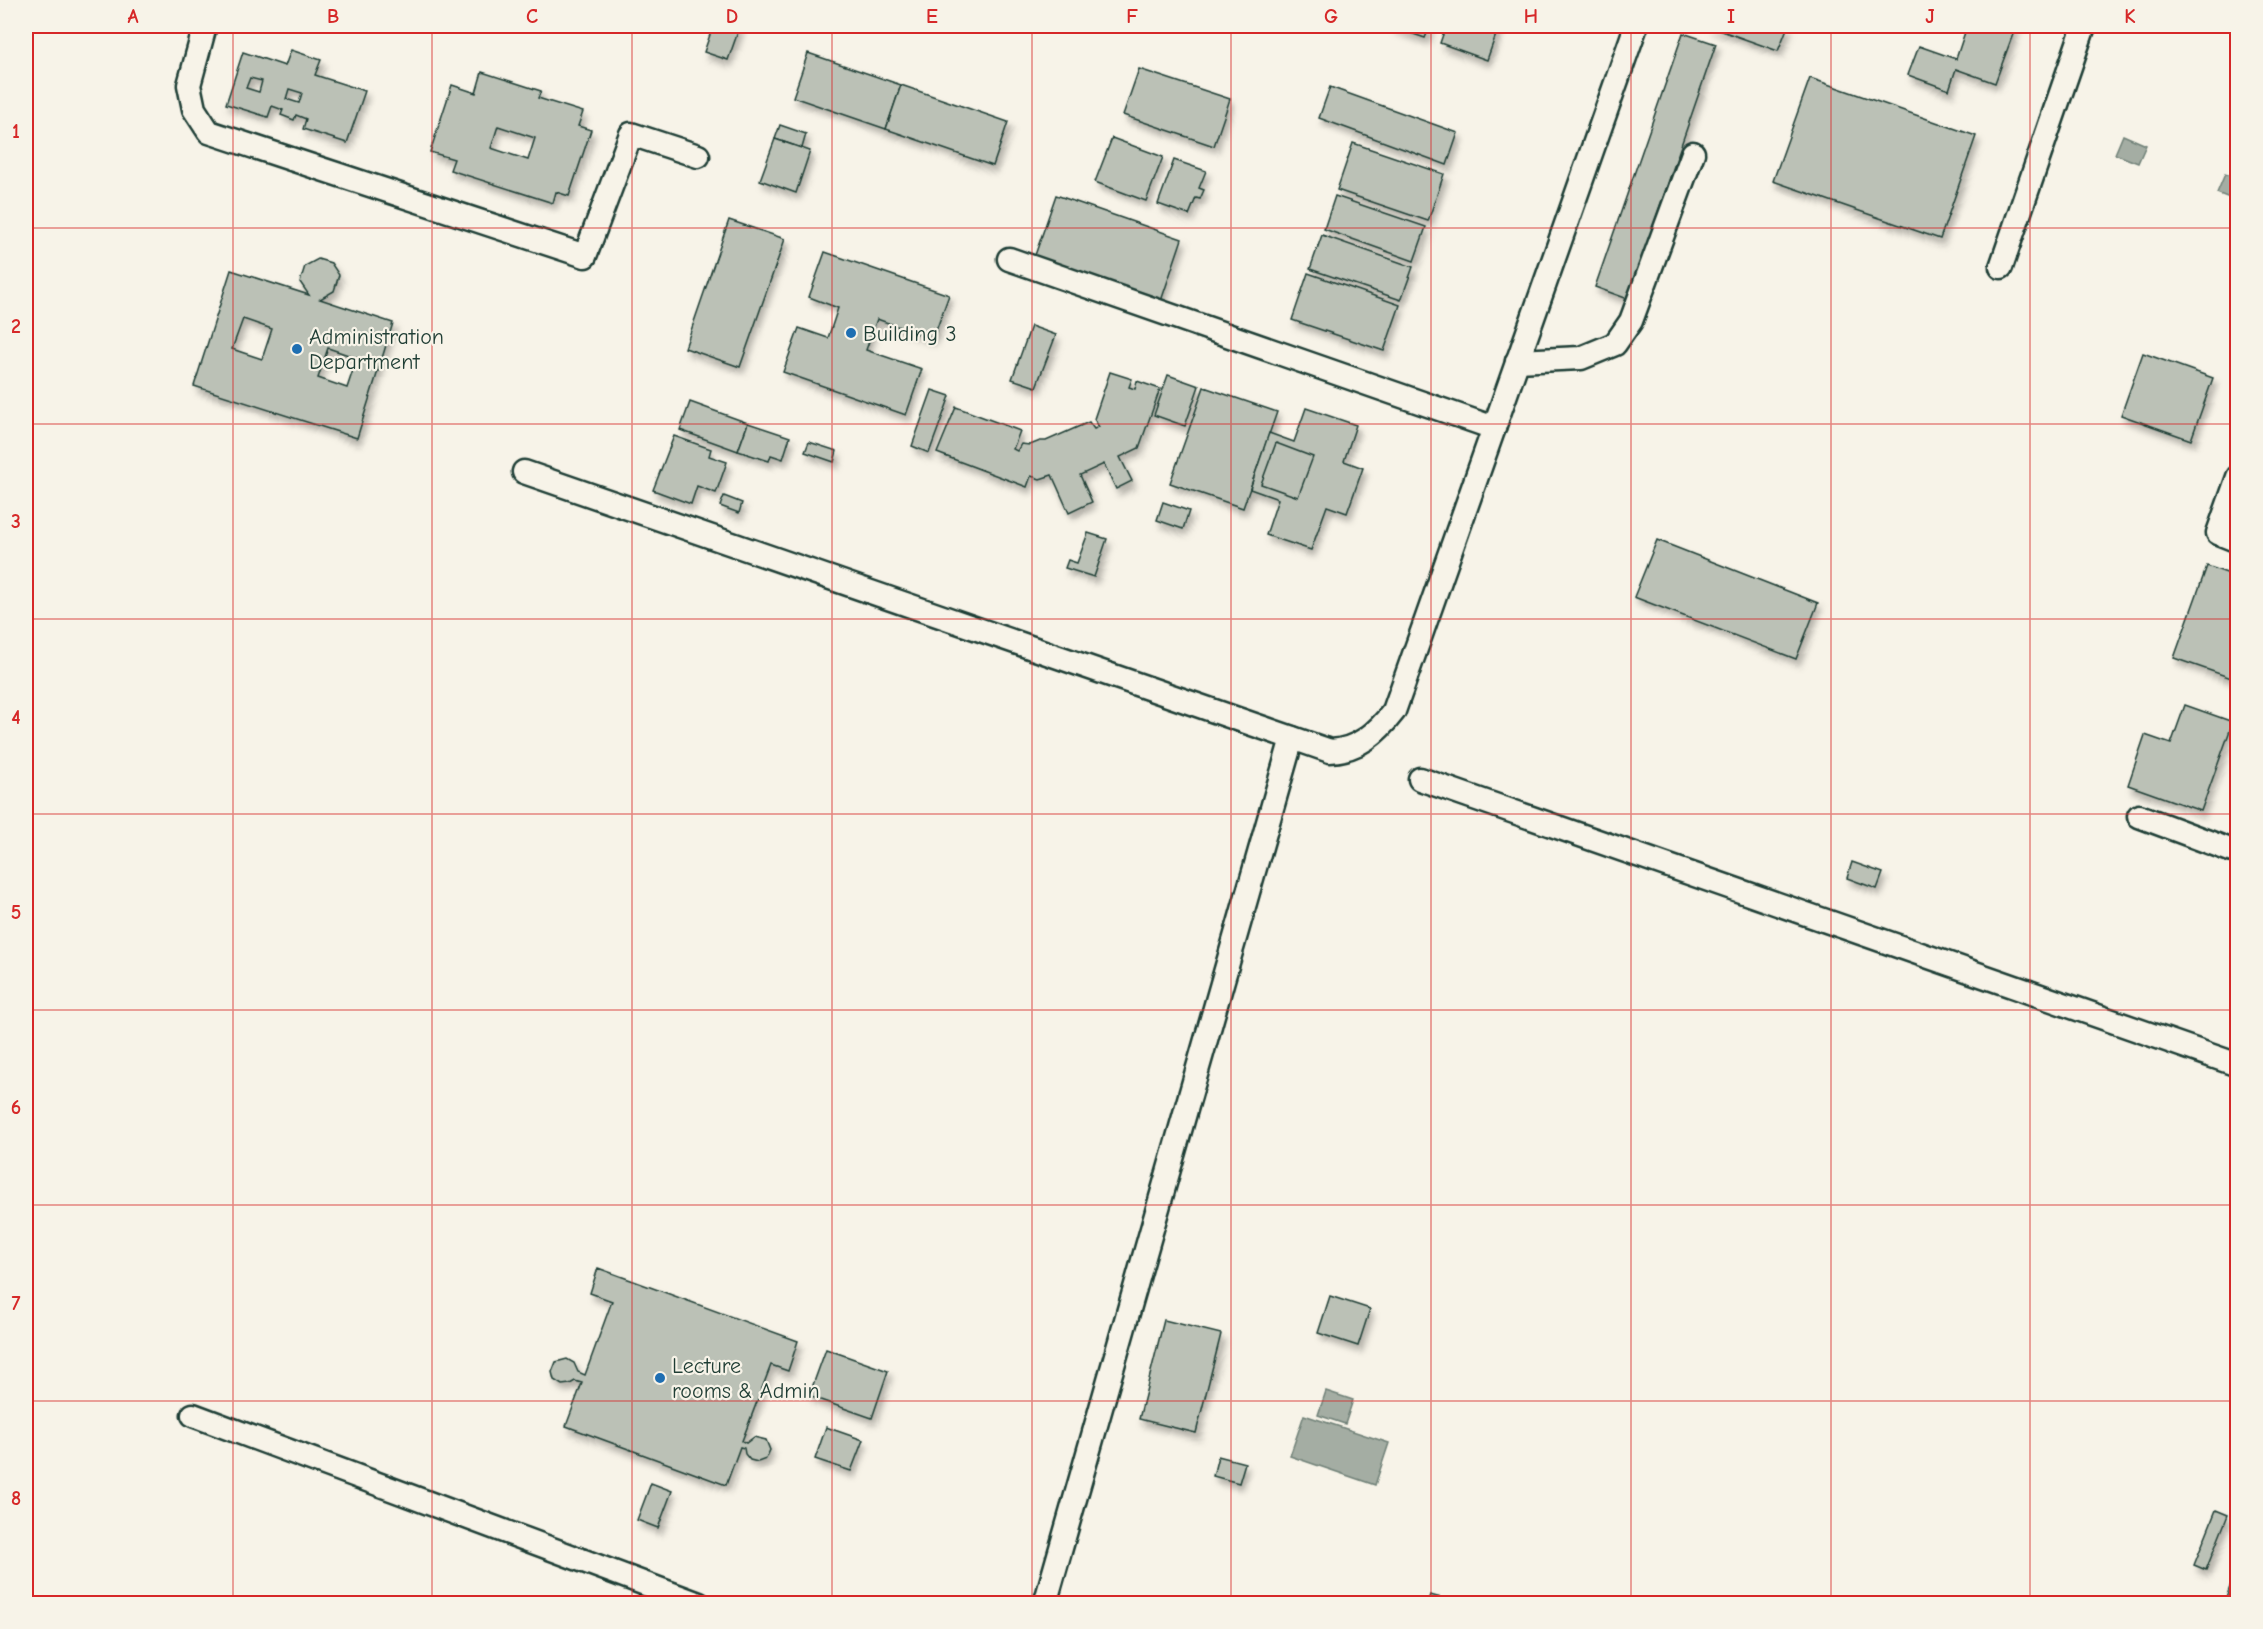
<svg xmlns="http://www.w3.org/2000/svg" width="2263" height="1629" viewBox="0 0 2263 1629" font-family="'Comic Neue',sans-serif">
<defs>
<filter id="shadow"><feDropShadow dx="3.5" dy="6" stdDeviation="3" flood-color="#0004"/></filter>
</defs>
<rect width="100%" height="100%" fill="#f7f3e8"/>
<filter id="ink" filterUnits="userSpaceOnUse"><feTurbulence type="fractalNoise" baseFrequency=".0167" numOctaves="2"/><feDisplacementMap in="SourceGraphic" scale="12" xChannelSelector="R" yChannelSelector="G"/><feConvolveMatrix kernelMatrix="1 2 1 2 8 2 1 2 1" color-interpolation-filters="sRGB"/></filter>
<g filter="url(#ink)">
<g fill="#a4ada3" stroke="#6f8077" stroke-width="1.5">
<path d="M2123,135L2146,145L2138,163L2115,154Z"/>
<path d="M2225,174L2237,179V201L2217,193Z"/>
<path d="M1326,1391L1353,1400L1345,1424L1318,1415Z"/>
<path d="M1304,1415L1389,1443L1375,1485L1290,1456Z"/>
</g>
<g fill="#bbc1b6" stroke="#1f3d34" stroke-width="1.5" fill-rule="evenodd" filter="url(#shadow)">
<path d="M713,26H740L728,60L704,52Z"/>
<path d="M1390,26H1430L1425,38Z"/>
<path d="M1446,26H1499L1487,60L1440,43Z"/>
<path d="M1708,26H1788L1778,51Z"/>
<path d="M1967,26H2016L1995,83L1956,69L1949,90L1908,75L1919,46L1956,59Z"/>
<path d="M1683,33L1716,44L1628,299L1595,287Z"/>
<path d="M291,50L321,60L315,75L365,91L347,143L303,129L306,119L296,115L294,120L281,115L283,110L272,106L268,117L226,104L243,52L285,66ZM250,78L262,81L259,92L246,88ZM289,89L302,93L299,103L286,99Z"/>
<path d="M808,53L901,85L886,129L793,97Z"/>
<path d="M1139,69L1230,99L1214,146L1123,115Z"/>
<path d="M482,72L541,91L538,98L583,112L578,126L591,130L569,196L556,192L553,203L450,170L454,159L430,152L452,85L476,93ZM498,126L535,138L528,160L491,148Z"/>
<path d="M1810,78L1976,136L1940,239L1773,181Z"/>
<path d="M901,85L1008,122L993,166L886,129Z"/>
<path d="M1330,87L1458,133L1447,165L1319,118Z"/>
<path d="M780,125L806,134L802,148L775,139Z"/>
<path d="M1112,138L1163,157L1146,201L1095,182Z"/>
<path d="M775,139L810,151L796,193L760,180Z"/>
<path d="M1353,143L1444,174L1428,221L1337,190Z"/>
<path d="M1174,160L1206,171L1199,188L1204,190L1200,199L1196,198L1189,215L1158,204Z"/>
<path d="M1056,195L1182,239L1160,304L1033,261Z"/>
<path d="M1335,196L1426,227L1414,261L1324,229Z"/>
<path d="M729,220L785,239L740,367L685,348Z"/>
<path d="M1322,235L1413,267L1401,300L1310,269Z"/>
<path d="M825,252L949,295L933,339L877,319L866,350L922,369L906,415L783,372L799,328L828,338L838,308L809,297Z"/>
<path d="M318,259L331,263L339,275L334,291L320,299L393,323L357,438L194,386L231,270L309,295L300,282L305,266ZM243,319L272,329L262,359L232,349ZM328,348L357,358L347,388L318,378Z"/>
<path d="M1308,273L1400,305L1384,351L1292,320Z"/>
<path d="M1031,326L1056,335L1036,387L1012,379Z"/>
<path d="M2143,353L2213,378L2191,440L2121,415Z"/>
<path d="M1110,372L1132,379L1129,387L1135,389L1137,381L1160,389L1139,448L1120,457L1132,481L1116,489L1104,464L1080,475L1092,502L1069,513L1052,475L1040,479L1031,476L1027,487L937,453L956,407L1020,431L1013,449L1017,451L1021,444L1030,445L1040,441H1046L1089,422L1094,429L1099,427L1094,419Z"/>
<path d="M1168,375L1199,386L1185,426L1154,415Z"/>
<path d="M1204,387L1277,412L1243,508L1170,483Z"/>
<path d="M932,390L950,396L929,453L912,446Z"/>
<path d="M690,402L748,423L738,451L680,430Z"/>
<path d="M1306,408L1356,425L1344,461L1363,468L1347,513L1327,506L1311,550L1266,535L1278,499L1250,489L1269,433L1294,442Z"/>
<path d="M748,423L790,437L783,459L771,455L769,461L738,451Z"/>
<path d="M674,436L711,449L709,456L727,462L716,493L697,486L691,504L653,490Z"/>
<path d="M809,442L837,451L834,462L805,452Z"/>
<path d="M1276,443L1313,457L1298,497L1261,484Z"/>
<path d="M724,496L742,503L739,513L720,506Z"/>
<path d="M1163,502L1189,511L1183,529L1157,520Z"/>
<path d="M1088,533L1107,539L1094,577L1065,568L1068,560L1077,563Z"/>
<path d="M1657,540L1818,603L1796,659L1634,597Z"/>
<path d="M2207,566L2238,577L2237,680L2174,658Z"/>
<path d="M2185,705L2233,722L2201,811L2128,785L2145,735L2171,744Z"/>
<path d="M1852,862L1883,873L1877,889L1847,878Z"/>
<path d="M598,1268L798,1341L788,1371L771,1365L742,1441L746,1443L754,1437L766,1440L770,1450L766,1459L758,1462L750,1460L745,1454L744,1448L740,1447L726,1485L566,1426L582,1383L575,1381L570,1384L562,1385L554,1380L552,1372L556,1362L567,1359L574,1363L578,1372L585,1375L612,1301L590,1293Z"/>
<path d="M1330,1296L1370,1309L1358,1346L1318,1333Z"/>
<path d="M1164,1320L1221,1334L1196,1433L1139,1419Z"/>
<path d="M826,1349L888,1371L872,1418L809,1396Z"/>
<path d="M826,1427L863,1440L851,1471L815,1459Z"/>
<path d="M1218,1456L1245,1463L1239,1483L1213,1476Z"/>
<path d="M651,1483L672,1491L658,1528L637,1520Z"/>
<path d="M2216,1510L2228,1515L2206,1570L2194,1565Z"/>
<path d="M2238,1564V1604H2224Z"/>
<path d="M1430,1595L1464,1604H1427Z"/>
</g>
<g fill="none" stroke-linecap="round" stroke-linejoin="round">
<g stroke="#1f3d34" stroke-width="27">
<g id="minor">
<path d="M205,26L189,85L194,109L209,132L585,256L631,134L698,156"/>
<path d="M1009,259L1494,428"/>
<path d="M2001,267L2084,26"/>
<path d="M1517,361L1581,358L1615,344L1631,321L1693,153"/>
<path d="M524,472L1330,751C1358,750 1377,733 1394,711L1636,26"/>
<path d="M2238,477L2218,533L2238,541"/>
<path d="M1420,779L2238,1065"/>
<path d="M2139,816L2238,853"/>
<path d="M193,1415L699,1604"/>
<path d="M1045,1604L1292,738"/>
</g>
</g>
<use href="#minor" stroke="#f7f3e8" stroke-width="22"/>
</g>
</g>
<path fill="none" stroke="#d62828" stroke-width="1.5" stroke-opacity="0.55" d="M233,26V1604M432,26V1604M632,26V1604M832,26V1604M1032,26V1604M1231,26V1604M1431,26V1604M1631,26V1604M1831,26V1604M2030,26V1604M26,228H2238M26,424H2238M26,619H2238M26,814H2238M26,1010H2238M26,1205H2238M26,1401H2238"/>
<g fill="#1f6fb2" stroke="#f7f3e8" stroke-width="2">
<circle cx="851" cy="333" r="6"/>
<circle cx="297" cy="349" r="6"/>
<circle cx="660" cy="1378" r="6"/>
</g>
<g text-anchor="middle" stroke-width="4.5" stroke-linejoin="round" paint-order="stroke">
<g font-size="22" fill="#1f3d34" stroke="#f7f3e8" text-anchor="start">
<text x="863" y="341">Building 3</text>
<text x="309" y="344">Administration<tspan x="309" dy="25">Department</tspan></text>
<text x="672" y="1373">Lecture<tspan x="672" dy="25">rooms &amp; Admin</tspan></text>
</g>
</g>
<rect width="2263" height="1629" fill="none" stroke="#f7f3e8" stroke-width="66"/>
<rect x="33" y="33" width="2197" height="1563" fill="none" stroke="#d62828" stroke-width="2"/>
<g font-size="20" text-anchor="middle" font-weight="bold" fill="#d62828">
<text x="133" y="23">A</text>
<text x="333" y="23">B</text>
<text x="532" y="23">C</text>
<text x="732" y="23">D</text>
<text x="932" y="23">E</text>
<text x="1132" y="23">F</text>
<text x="1331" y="23">G</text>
<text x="1531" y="23">H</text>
<text x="1731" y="23">I</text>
<text x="1930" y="23">J</text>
<text x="2130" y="23">K</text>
<text x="16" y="138">1</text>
<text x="16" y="333">2</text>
<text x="16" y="528">3</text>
<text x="16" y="724">4</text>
<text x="16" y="919">5</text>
<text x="16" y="1114">6</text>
<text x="16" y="1310">7</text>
<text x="16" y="1505">8</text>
</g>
</svg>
